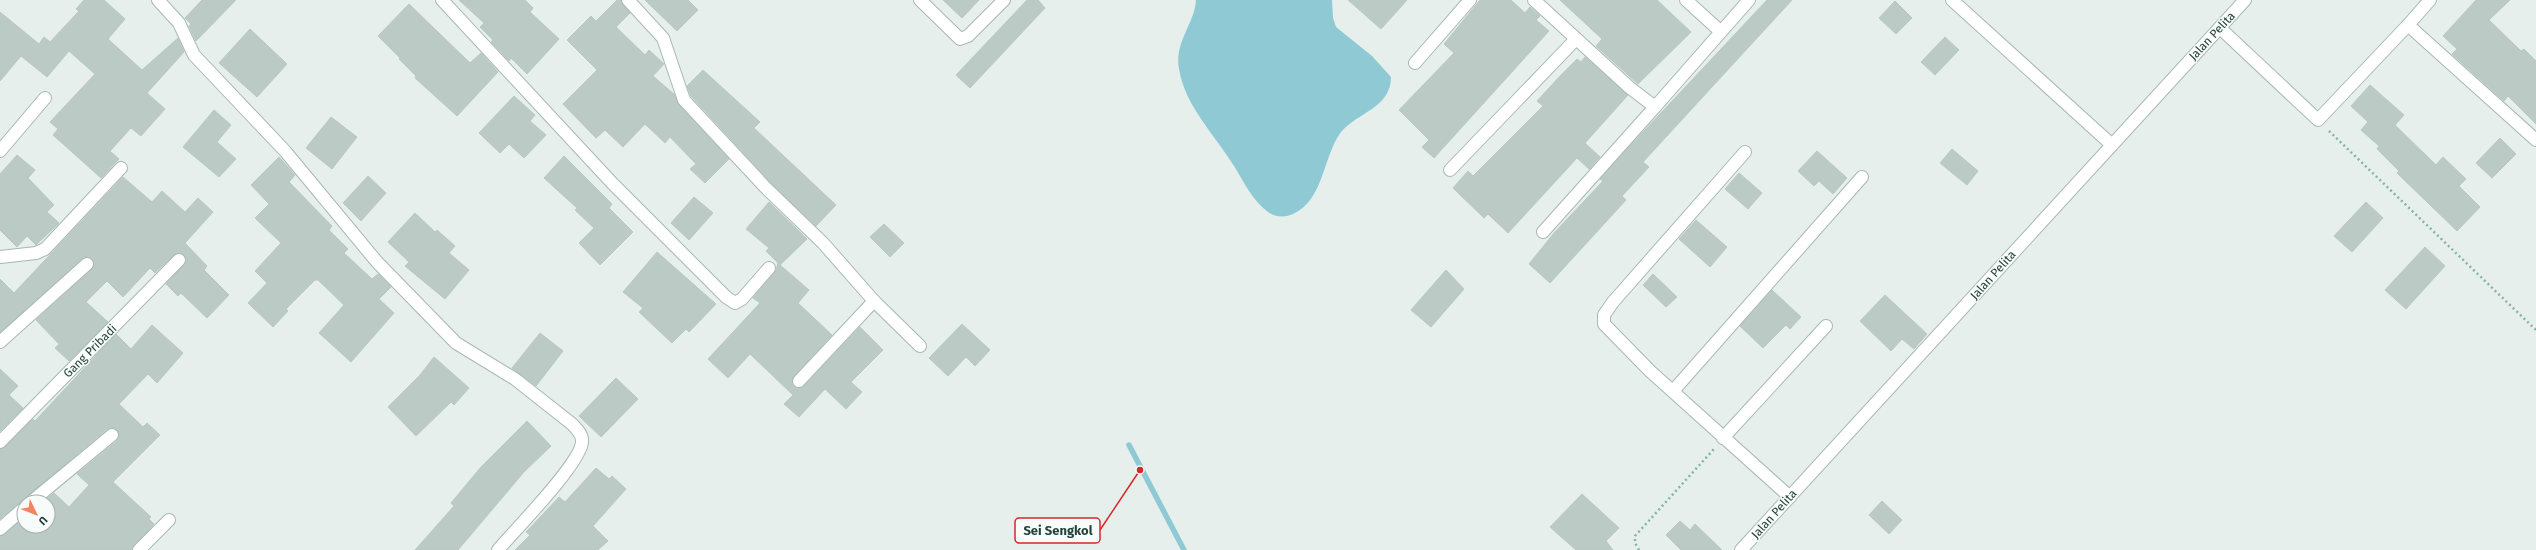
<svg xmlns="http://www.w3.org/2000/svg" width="2536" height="550" viewBox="0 0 2536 550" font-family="'Fira Sans',sans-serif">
<rect width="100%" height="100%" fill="#e6efeb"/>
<path fill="#8ec9d4" d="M1196,0H1332L1333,18L1336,27L1372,56L1391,77C1391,108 1358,112 1341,132C1323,156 1324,200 1293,214C1285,218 1275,217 1268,212C1252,200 1244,182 1234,166C1215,135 1185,106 1179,69C1174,42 1195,23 1196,0Z"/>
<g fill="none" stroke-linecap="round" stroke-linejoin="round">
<path stroke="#8ec9d4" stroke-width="5.5" d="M1129,445L1184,550"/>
</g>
<g fill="#bbcac4" stroke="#b8c9c2">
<path d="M84,0H104L125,19L108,39L142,70L178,38L184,52L147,93L165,109L141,136L131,128L110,151L119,159L101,178L53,135L58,129L50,122L95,74L69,51L47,77L21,56L0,81V12L39,44L44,37L50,42L79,11L76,9Z"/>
<path d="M202,0H236L196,41L189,26L191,24L185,18Z"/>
<path d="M459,0H525L533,8L530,12L559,39L527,74L511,58L509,61L491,42L493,40L480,27L484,23Z"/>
<path d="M617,0H621L630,13L616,27L645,55L649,50L664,64L653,76L675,95L679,105L729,159L705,183L690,169L696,164L670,137L665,143L645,124L623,147L605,130L596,138L563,104L597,70L567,40L591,16L596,21Z"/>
<path d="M645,0H688L698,10L677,31Z"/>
<path d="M943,0H979L962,18Z"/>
<path d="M1027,0H1038L1045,8L970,88L956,75Z"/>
<path d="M1348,0H1407L1381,29Z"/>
<path d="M1480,0H1511L1525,13L1530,7L1540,16L1536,20L1549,31L1434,158L1422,147L1429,140L1399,110L1454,53L1444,44Z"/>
<path d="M1560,0H1657L1691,32L1638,84L1596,46L1602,39Z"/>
<path d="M1767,0H1792L1643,162L1649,167L1622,196L1626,200L1550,283L1529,264L1554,233L1603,181L1600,179L1628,148Z"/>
<path d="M2476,0H2510L2489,20L2521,51L2524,49L2536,61V124L2508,96L2504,101L2452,54L2457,49L2443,36Z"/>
<path d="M1895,1L1912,18L1896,34L1879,18Z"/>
<path d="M409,4L470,63L481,53L498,72L457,116L415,78L416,76L399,59L400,58L378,36Z"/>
<path d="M250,29L287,64L257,97L219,63Z"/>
<path d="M1945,37L1959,50L1935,75L1921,62Z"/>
<path d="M1585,57L1628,95L1585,143L1600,157L1589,169L1577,158L1508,233L1488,214L1484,218L1453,188L1468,171L1473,176L1543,106L1537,101L1561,75L1577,59L1581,62Z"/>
<path d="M703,70L760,122L754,128L836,205L816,226L770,182L691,96L687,86Z"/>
<path d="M2370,85L2404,115L2395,125L2436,165L2443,157L2466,179L2459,186L2480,207L2457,231L2397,173L2399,171L2377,149L2379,146L2361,130L2368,122L2351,106Z"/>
<path d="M514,96L535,115L530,121L546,135L524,158L509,144L500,153L479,133Z"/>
<path d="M214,110L231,125L217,142L236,159L219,177L183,147Z"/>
<path d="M331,117L357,137L332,169L306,148Z"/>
<path d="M2500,138L2516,154L2492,178L2476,163Z"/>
<path d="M1952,149L1978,171L1967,185L1940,163Z"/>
<path d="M1817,151L1847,178L1833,194L1819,181L1814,186L1798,171Z"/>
<path d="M17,155L35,170L28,178L54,205L47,212L59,223L36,245L27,236L17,247L0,230V174Z"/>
<path d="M564,156L612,204L609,208L633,232L600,265L579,243L594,228L575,210L577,208L544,178Z"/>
<path d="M279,157L295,175L289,182L332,226L329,230L348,249L344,253L372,279L378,274L391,287L379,299L394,313L351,362L319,333L344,305L318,280H315L286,309L288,311L273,327L248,303L267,283L255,271L281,243L255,218L269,204L251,185Z"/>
<path d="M1739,173L1762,193L1748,209L1725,189Z"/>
<path d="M368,176L386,193L361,221L343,203Z"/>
<path d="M123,177L152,202L162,191L185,212L198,198L213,212L185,243L207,266L204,270L229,295L207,318L181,293L178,296L166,284L186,262V258L180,253L174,255L155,273L150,268L123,297L107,281L86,302L108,322L69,361L55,348L59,344L36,320L92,269L93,259L86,257L0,332V279L14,293Z"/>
<path d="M694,197L713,213L689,240L671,223Z"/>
<path d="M769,202L807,239L780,265L809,290L798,303L832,335L794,376L792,380L794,386L798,388L804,386L860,327L883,350L851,382L862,392L846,409L825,389L799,417L784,404L793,395L750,354L728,378L708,359L760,303L753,298L776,270L778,263L766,251L769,248L746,229Z"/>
<path d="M2366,202L2383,218L2352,252L2334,236Z"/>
<path d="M415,213L435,232L437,230L455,246L449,253L469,270L445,299L405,266L409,262L388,242Z"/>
<path d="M1696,220L1727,247L1710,267L1679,239Z"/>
<path d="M884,224L904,243L890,257L870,237Z"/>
<path d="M2425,247L2445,266L2406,309L2385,290Z"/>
<path d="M657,252L716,304L689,332L686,329L672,343L639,312L643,308L623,292Z"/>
<path d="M1446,270L1464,289L1431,327L1411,310Z"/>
<path d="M1653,274L1677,297L1666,307L1643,285Z"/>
<path d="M1772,290L1801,317L1790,329L1786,325L1763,348L1740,326Z"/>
<path d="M1885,295L1927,334L1914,349L1902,339L1891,351L1860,321Z"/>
<path d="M962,324L990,350L975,366L966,357L948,376L929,358Z"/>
<path d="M152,325L183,353L157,383L148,374L119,404L143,427L147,423L160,435L113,482L151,517L149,519L154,524L131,550H0V536L24,518V526H48V502H43L54,493L69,507L89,485L77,474L117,441L119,434L115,428L107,429L0,519V449L5,447L33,419L35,421L116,334L131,349Z"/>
<path d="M540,333L563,351L536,386L512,368Z"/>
<path d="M434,357L469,388L454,405L451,402L416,436L388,407L420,375Z"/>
<path d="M0,369L18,386L9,395L23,408L0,431Z"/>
<path d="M616,378L638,399L601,437L579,416Z"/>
<path d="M527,421L551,446L524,472L458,550H415L454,506L451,503L481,467Z"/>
<path d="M596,468L609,479L612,476L626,489L593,526L608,541L598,550H515L530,535L526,532L559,497L565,502Z"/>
<path d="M1582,494L1619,528L1606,541L1613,550H1576L1550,527Z"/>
<path d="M1882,501L1902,520L1889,534L1869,515Z"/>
<path d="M1680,521L1690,530L1695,524L1722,550H1681L1666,535Z"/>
</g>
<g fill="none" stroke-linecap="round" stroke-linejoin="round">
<g stroke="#a8b8b2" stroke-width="14">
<g id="minor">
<path d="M158,0L179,23L194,55L285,151L377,262L456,343L515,379L572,424C577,429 583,435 582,442C581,463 514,531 498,550"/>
<path d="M442,0L613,184L726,297L735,303L742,299L769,268"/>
<path d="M628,0L663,38L684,100L765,187L823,243L874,301L920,346"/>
<path d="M920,0L960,39L968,36L1004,0"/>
<path d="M1534,0L1629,87L1655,107L1749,0"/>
<path d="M1686,0L1720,31"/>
<path d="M1952,0L2112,145"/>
<path d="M2430,0L2408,25L2536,140"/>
<path d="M2220,28L2318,120L2408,25"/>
<path d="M1415,63L1470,0"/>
<path d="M0,151L45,98"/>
<path d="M1745,152L1613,302L1604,315V324L1650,371L1790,497"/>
<path d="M1450,170L1576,39"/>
<path d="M1543,232L1655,107"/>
<path d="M0,257L36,253L45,249L121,168"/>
<path d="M0,342L87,264"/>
<path d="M799,381L874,301"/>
<path d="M1673,391L1862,177"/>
<path d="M1723,438L1826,326"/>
<path d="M0,442L179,260"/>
<path d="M31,502L112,435"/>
<path d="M0,529L24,508"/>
<path d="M139,550L169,520"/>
<path d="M1741,550L2245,0"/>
</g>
</g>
<g stroke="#86b3a5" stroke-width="2.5" stroke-dasharray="2 3" stroke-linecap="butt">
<path d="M2329,131L2536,330"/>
<path d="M1639,550L1635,543V536L1714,449"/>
</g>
<use href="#minor" stroke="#fff" stroke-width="12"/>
</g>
<g text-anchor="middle" stroke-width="3" stroke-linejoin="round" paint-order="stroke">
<g font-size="12" fill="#24423a" stroke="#f7fbf9">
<text transform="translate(2212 36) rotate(-47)" y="4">Jalan Pelita</text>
<text transform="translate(1993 275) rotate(-48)" y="4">Jalan Pelita</text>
<text transform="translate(90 351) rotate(-45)" y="4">Gang Pribadi</text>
<text transform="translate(1774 514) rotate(-48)" y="4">Jalan Pelita</text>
</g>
</g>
<path fill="none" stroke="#d62828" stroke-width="1.5" d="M1140 470L1100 530"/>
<circle fill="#d62828" stroke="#f7fbf9" stroke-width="1.5" cx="1140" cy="470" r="4"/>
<rect fill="#f7fbf9" stroke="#d62828" stroke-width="1.5" x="1015" y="518" width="85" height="25" rx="4"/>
<g font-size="13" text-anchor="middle" font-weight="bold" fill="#24423a">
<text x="1058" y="535">Sei Sengkol</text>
</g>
<g transform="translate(36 514) rotate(133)"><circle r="19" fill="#f7fbf9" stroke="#a3b1ad"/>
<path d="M0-3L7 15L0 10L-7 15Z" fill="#f4845f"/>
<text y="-6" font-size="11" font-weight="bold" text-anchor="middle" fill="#24423a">U</text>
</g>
</svg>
